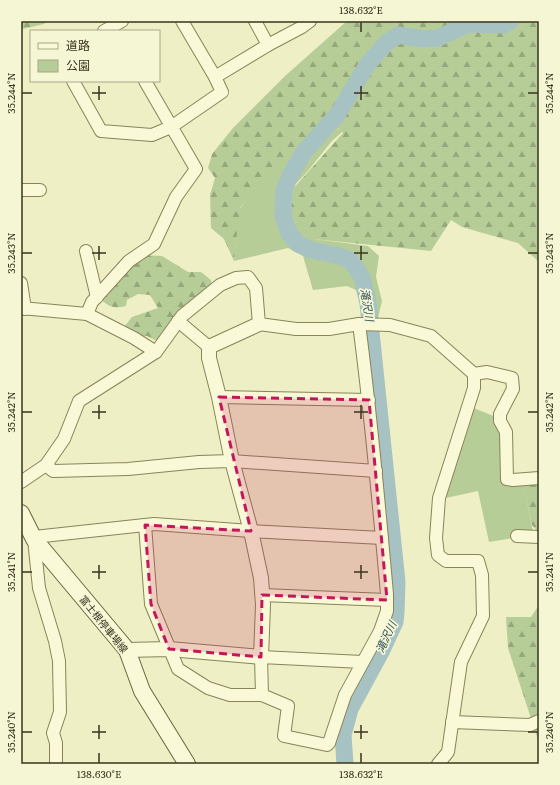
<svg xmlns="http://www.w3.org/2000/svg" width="560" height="785" viewBox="0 0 560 785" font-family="Literata,'Noto Sans JP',serif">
<defs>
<pattern id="forest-firs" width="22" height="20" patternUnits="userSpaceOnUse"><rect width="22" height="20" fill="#b6cd98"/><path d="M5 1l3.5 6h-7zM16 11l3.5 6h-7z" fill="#95a77b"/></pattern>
</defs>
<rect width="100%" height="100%" fill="#eeefc5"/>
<g fill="#b6cd98">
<path d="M325,119L342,132L332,141L307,172L290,190L288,213L300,230L314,239L368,246L379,256L376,277L382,301L378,318L367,319L356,290L347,286L313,290L303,256L288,248L234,261L239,210L261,182Z"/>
<path d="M471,407L496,417L502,428L508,481L523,482L533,531L531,535L489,542L478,491L441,499Z"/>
</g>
<g fill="url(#forest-firs)">
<path d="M21,21H47L44,24L23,29Z"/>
<path d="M347,21H539V262L518,243L462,227L451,220L431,251L313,239L298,229L289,212L290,192L343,133L326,118L284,160L240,208L234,261L224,239L211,228L210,195L215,178L208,168L212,154L233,128L285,76Z"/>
<path d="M141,255L162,256L188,272H201L211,280L212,290L157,341L147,336H135L124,327L132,317L158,308L150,295L138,294L127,300L126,306C115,309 108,307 101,299Z"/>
<path d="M539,476V533L532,525L523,484Z"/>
<path d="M539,605V743L508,648L506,617H531Z"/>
</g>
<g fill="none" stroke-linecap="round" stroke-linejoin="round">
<path stroke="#a6c2c2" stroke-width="17" d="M345,764L343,735L350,709L381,652L395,622L396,612L397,582L368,303L362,277L351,261L340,256L311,250L298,244L289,233L283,216L284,190L290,176L303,153L337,115L367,65L387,42L399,35L423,39L438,38L468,24L504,25L510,21"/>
<g stroke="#8a835a" stroke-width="14">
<g id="minor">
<path d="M255,21L268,45"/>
<path d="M104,31L122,21"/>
<path d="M215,77L268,45L302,27L310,21"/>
<path d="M73,81L101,131L152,135L171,127L222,92L215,77L182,21"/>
<path d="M21,190H40"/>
<path d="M86,251L97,297"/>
<path d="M21,283L25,309"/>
<path d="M21,308L87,314L134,338L156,352"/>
<path d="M87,314L92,302L129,261L154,244L176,197L196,169L145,81"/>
<path d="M178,321L209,347"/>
<path d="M359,324C371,414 379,504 387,594V611L380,631L345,695L329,743L327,745L284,736L288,706L262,695L261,657L362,662"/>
<path d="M474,374L487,372L512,378L513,389L500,414V421L506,432L507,479L513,480L539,478"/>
<path d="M219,397L369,400"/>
<path d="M46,465L53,471L128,469L199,462L232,461L376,471"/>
<path d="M21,482L46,465L64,439L79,401L156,352L182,316L220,285L236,278L248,277L256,288L259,324L296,329H329L359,324L390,325L431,336L474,374V388L439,498L436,538L438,555L446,561H478L482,575L483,616L461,662L448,752L438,764"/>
<path d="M145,525L151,604L178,669L208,688L230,695H262"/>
<path d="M517,536L539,537"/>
<path d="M34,537L154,524L251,531L382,538"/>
<path d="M34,539L39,588L55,641L59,661L60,712L53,733L56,743V764"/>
<path d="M262,595L387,600"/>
<path d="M452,722L530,725L539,721"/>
</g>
</g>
<g stroke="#8a835a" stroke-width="16">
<path id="tertiary" d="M127,650L169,649L261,657L263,605L261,578L251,531L232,461L219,397L209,358V347L259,324"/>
</g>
<g stroke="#6c643d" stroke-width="18">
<path id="secondary" d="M21,513L34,539L127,650L142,691L187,764"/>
</g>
<use href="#minor" stroke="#f9f9d8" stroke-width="12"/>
<use href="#tertiary" stroke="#f9f9d8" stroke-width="14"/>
<use href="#secondary" stroke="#f9f9d8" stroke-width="16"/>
</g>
<path fill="#c2185b" fill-opacity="0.2" stroke="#c2185b" stroke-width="3" stroke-dasharray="8 5" stroke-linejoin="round" d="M219,397L369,400L387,600L262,595L261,657L169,649L151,604L145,525L251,531Z"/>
<path fill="none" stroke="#3a341f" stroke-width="1.5" d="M361,22V32M99,86V100M361,86V100M22,93H32M92,93H106M354,93H368M528,93H538M99,246V260M361,246V260M22,253H32M92,253H106M354,253H368M528,253H538M99,405V419M361,405V419M22,412H32M92,412H106M354,412H368M528,412H538M99,565V579M361,565V579M22,572H32M92,572H106M354,572H368M528,572H538M99,725V739M361,725V739M22,732H32M92,732H106M354,732H368M528,732H538M99,753V763M361,753V763"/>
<g text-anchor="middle" stroke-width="3.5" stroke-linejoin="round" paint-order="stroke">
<g font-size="10" fill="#3a341f" stroke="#f5f6d4">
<text transform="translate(104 624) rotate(51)" y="4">富士根停車場線</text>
</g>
<g font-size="11" font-style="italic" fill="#2e4f5a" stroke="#f5f6d4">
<text transform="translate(367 305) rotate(81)" y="4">滝沢川</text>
<text transform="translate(386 637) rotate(-65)" y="4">滝沢川</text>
</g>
</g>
<rect width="560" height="785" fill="none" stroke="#f5f6d4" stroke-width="44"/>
<rect x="30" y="30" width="130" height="52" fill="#f5f6d4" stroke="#aaa88c"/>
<rect x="38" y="43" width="20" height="6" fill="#f9f9d8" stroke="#aaa88c"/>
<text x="66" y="50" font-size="12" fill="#3a341f">道路</text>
<rect x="38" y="60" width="20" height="12" fill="#b6cd98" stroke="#aaa88c"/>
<text x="66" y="70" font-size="12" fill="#3a341f">公園</text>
<rect x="22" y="22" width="516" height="741" fill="none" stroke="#3a341f" stroke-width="1.5"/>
<g font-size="10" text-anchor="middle" fill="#3a341f">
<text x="361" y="14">138.632°E</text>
<text transform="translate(11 93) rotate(-90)" y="4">35.244°N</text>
<text transform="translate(549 93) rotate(-90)" y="4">35.244°N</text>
<text transform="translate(11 253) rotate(-90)" y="4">35.243°N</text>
<text transform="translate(549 253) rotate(-90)" y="4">35.243°N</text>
<text transform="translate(11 412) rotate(-90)" y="4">35.242°N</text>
<text transform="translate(549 412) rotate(-90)" y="4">35.242°N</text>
<text transform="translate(11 572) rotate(-90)" y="4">35.241°N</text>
<text transform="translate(549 572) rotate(-90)" y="4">35.241°N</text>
<text transform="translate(11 732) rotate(-90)" y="4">35.240°N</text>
<text transform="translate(549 732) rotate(-90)" y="4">35.240°N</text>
<text x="99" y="778">138.630°E</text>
<text x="361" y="778">138.632°E</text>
</g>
</svg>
